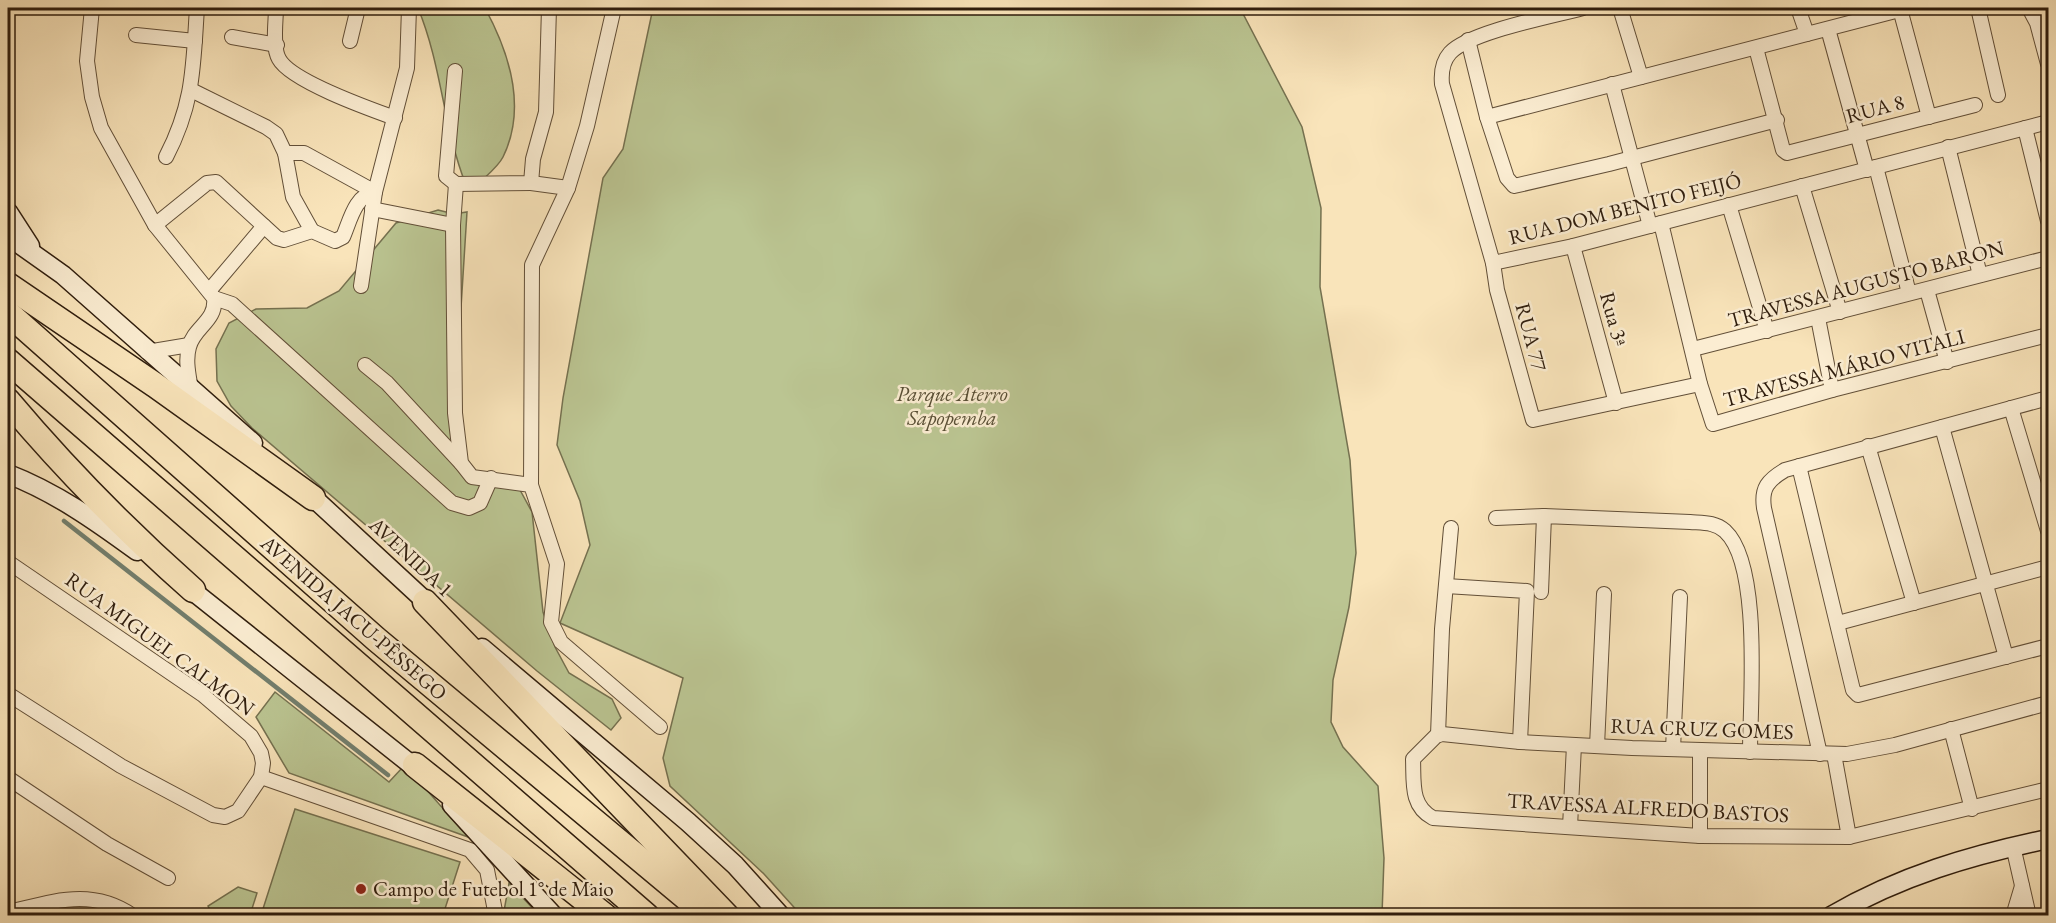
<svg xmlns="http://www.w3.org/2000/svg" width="2056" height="923" viewBox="0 0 2056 923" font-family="'EB Garamond',serif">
<rect width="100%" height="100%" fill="#f9e4ba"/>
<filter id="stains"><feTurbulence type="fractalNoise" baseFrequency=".00333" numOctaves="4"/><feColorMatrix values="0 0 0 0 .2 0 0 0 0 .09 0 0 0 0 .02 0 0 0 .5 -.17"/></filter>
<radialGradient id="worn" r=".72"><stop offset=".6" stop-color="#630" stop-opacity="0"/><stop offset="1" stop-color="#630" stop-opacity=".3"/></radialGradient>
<g fill="#bbc592" stroke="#757150" stroke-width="1.5">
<path d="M418,8H485C510,54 527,108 503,157C498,167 486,176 478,184L466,185C443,127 442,66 418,8Z"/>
<path d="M653,8H1240L1302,127L1321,208L1320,287L1350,460L1356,553L1349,607L1333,680L1331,722L1343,747L1378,786L1384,858L1382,915H801L764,874L670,786L663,758L683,678L560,623L590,545L580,501L557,445L563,398L603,178L623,149Z"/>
<path d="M438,210L454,214L467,212L454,419L472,477L498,479L520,490L532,512L543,612L555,647L569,673L612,699L621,718L611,730L537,671L252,428L231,406L217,381L216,349L229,323L256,309L307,308L339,291L396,223Z"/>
<path d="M275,692L389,782L402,768L425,788L468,837L289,773L256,717Z"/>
<path d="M295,809L460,862L443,915H261Z"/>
<path d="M509,883L539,915H505L504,911Z"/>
<path d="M238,887L257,893L250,915H213L208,906Z"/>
</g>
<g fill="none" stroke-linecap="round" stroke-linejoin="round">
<path stroke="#727e6d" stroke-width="4.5" d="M64,521L388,775"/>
<g stroke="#624f38" stroke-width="16">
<g id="street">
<path d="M92,8L87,61L92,97L101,128L155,225L214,298C217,321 194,327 189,347C185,361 189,376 191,390"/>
<path d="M276,8C276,21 272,47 279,59C291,81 370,109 395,118"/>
<path d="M1583,8C1553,16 1469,32 1450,53C1442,62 1441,73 1442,84L1493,263L1573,246L2048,122"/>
<path d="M1620,8L1641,77"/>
<path d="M1798,8L1807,34"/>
<path d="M1978,8L1998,95"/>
<path d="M2029,8L2037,23L2048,64"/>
<path d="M1900,9L1929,117"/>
<path d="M1828,29L1867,170"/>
<path d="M136,35L195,41"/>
<path d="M232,37L277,45"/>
<path d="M1468,40L1487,117L1507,178L1514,186L1609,164L1777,120"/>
<path d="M350,41L358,8"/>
<path d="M1756,48L1783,150L1787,153L1975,105"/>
<path d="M455,71L446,176L456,184L531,183L533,159L546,112L549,8"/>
<path d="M1612,84L1650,226"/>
<path d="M191,90L266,127L276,134L285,153"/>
<path d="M1487,117L1907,8"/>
<path d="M2025,128L2048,221"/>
<path d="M1948,147L1980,275"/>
<path d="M166,157C194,103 193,67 197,8"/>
<path d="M1876,167L1909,293"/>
<path d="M531,183L568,188"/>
<path d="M456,184L453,225L455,413L461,463L472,477L531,485L557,564L551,622L561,642L660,727"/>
<path d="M1802,186L1840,312"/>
<path d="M1729,205L1767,331"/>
<path d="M372,209L453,225"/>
<path d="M1661,223L1700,384L1713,424L1832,390L2048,335"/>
<path d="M155,225L207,183L216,182L277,238L284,240L312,231L335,241L343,237C350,221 355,195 375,192L361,286"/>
<path d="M312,231L293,197L285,153H304L375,192L407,68L409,8"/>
<path d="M1573,246L1616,403"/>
<path d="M1493,263L1497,290L1533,420L1700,384"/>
<path d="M1927,290L1947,362"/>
<path d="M209,291L264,226"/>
<path d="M214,298L232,304L452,503L469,508L480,503L491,478"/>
<path d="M1818,318L1832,390"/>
<path d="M1693,349L2048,258"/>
<path d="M147,352L189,345"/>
<path d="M365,365L387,383L461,463"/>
<path d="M2011,408L2048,531"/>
<path d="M1942,427L2006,657"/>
<path d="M1868,446L1914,603"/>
<path d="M1799,466L1853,690L1858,695L2048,646"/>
<path d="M531,485L532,265L568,188L587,126L614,8"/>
<path d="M1496,518L1544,516"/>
<path d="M8,562L203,695L251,736L261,753L263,763L261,777L238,811L225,817L213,815L121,766L8,694"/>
<path d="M1446,586L1527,591L1520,742"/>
<path d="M1541,592L1544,516L1690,522C1703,523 1715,522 1725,531C1762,565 1750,703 1750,752"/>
<path d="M1838,623L2048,567"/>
<path d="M2048,703L1895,745L1847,754L1632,748L1520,742L1442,734L1436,736L1413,759C1414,782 1410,806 1433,818L1700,836L1849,837L2048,789"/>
<path d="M1951,729L1972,809"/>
<path d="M1438,735L1442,629L1451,528"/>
<path d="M1597,746L1604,594"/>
<path d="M1673,749L1680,597"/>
<path d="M1820,754L1764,508C1761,488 1768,480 1785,470L2048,398"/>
<path d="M1834,754L1849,837"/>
<path d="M261,777L470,850L487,870L496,916"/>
<path d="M8,778L107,844L168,878"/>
<path d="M1570,827L1574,745"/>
<path d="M1700,836V750"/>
<path d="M2013,846L2029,916"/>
<path d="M8,912C53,902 91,887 133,916"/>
<path d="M2013,916L2022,886"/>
</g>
</g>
<g stroke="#2f1d0d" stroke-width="21">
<g id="secondary">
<path d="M8,212L30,246"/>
<path d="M8,236L63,275L253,443"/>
<path d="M8,474C55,492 96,521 137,551"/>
<path d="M305,490L435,610"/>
<path d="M184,584L423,774"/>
<path d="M482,648L688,822L735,865L781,916"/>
<path d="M452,805L554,916"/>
<path d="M1831,916C1900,876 1971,855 2048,839"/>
</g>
</g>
<g stroke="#2f1d0d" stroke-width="27">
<g id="highway">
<path d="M8,285L155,385L313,498"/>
<path d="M8,313L376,639L708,916"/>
<path d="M8,361L647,916"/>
<path d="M8,401C67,471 124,529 193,590"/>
<path d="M425,602L727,916"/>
<path d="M415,765L605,916"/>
</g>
</g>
<use href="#street" stroke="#fbedd2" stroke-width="14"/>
<use href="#secondary" stroke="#fbedd2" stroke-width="18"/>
<use href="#highway" stroke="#f9e4ba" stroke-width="24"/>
</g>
<circle fill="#8f2418" stroke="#fbedd2" stroke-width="2" cx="361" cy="889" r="6"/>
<g text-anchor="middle" stroke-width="5" stroke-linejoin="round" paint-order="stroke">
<g font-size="21" fill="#2f1d0d" stroke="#fbedd2">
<text transform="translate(1875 109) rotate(-15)" y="7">RUA 8</text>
<text transform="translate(1625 209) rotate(-14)" y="7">RUA DOM BENITO FEIJÓ</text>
<text transform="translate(1866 284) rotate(-15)" y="7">TRAVESSA AUGUSTO BARON</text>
<text transform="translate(1614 319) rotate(74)" y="7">Rua 3ª</text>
<text transform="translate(1531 337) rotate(75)" y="7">RUA 77</text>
<text transform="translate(1844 368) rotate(-15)" y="7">TRAVESSA MÁRIO VITALI</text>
<text transform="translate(411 557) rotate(43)" y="7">AVENIDA 1</text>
<text transform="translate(354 618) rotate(41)" y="7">AVENIDA JACU-PÊSSEGO</text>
<text transform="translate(160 644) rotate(36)" y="7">RUA MIGUEL CALMON</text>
<text transform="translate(1702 729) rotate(2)" y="7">RUA CRUZ GOMES</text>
<text transform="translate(1648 808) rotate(3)" y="7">TRAVESSA ALFREDO BASTOS</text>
</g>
<g font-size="21" font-style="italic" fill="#594f35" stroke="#fbedd2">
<text x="952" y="401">Parque Aterro<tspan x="952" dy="24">Sapopemba</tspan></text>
</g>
<g font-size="21" fill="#2f1d0d" stroke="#fbedd2" text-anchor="start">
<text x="373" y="896">Campo de Futebol 1° de Maio</text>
</g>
</g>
<rect width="2056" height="923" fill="none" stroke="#f9e4ba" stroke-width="30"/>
<rect x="9" y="9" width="2038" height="905" fill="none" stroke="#2f1d0d" stroke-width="3"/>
<rect x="15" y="15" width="2026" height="893" fill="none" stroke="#2f1d0d" stroke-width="1.5"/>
<rect width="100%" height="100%" filter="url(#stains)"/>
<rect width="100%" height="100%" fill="url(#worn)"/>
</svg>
